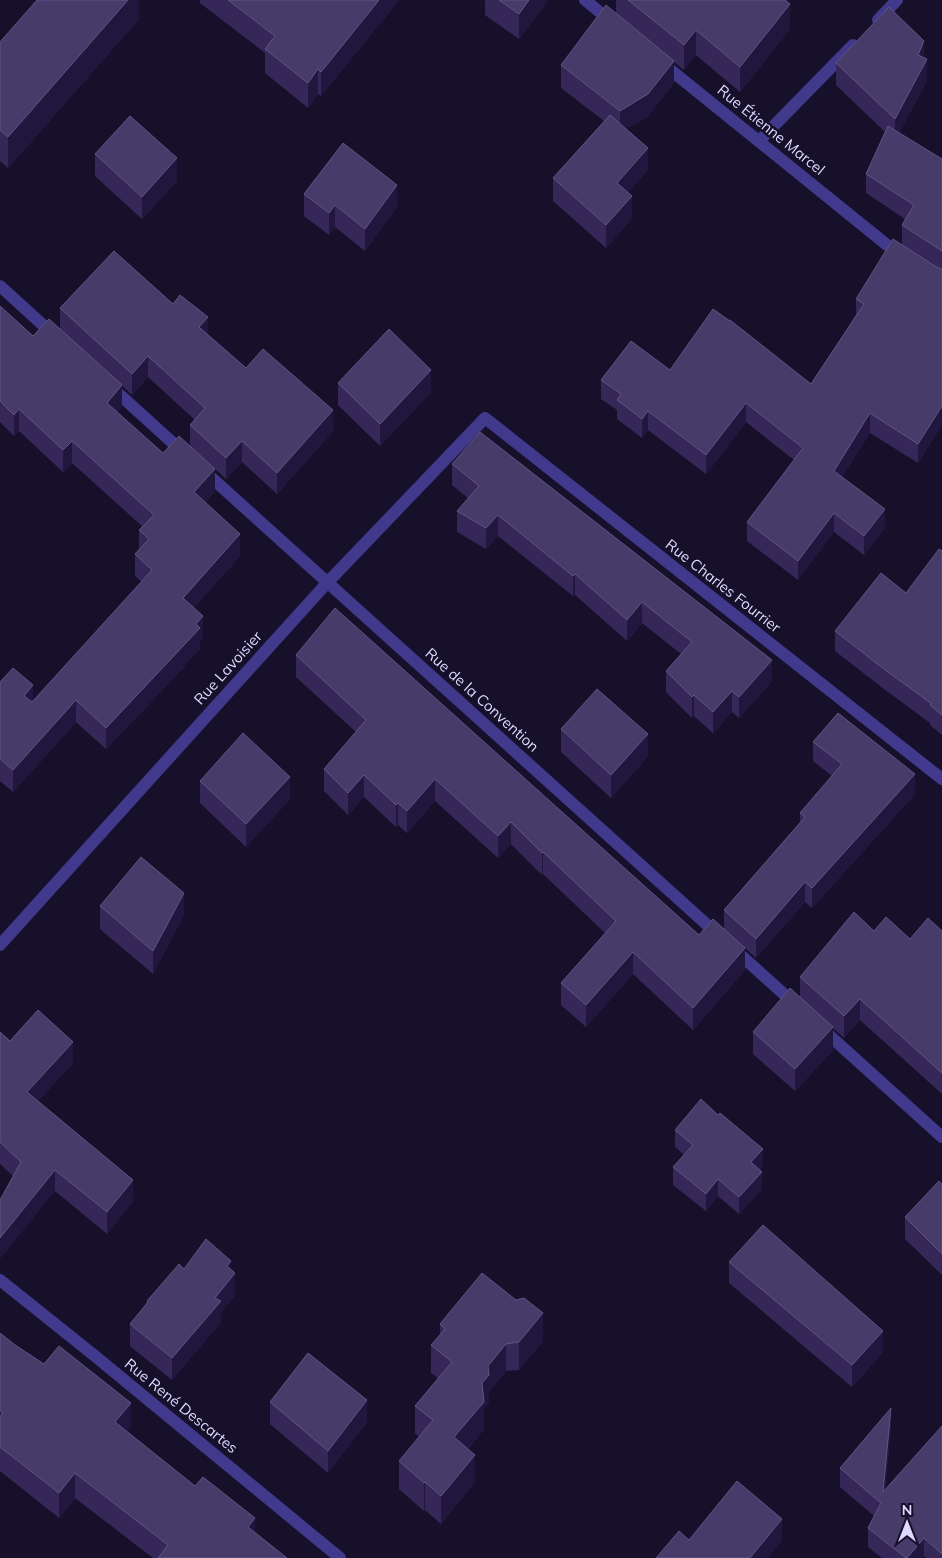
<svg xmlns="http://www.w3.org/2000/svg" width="942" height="1558" viewBox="0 0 942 1558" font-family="Mulish,sans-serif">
<rect width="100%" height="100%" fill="#16102a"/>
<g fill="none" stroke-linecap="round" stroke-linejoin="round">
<g stroke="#41398b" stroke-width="12">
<path d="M878,20L897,0"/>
<path d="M759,141L853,45"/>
</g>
<g stroke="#41398b" stroke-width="12">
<path d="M585,0L614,24"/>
<path d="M662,63L887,245L903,255"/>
<path d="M0,286L56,337"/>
<path d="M109,385L185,454"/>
<path d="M204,471L796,1005"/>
<path d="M0,945L327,583L485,418L942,779"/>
<path d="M820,1027L942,1137"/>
<path d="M0,1280L95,1356L340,1558"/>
</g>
</g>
<g fill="#352859">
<path d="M139,0V19L8,168L0,161V42Z"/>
<path d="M200,0H399L321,96L318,94L308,108L265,73V53L200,3Z"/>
<path d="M485,0H548L519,39L485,15Z"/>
<path d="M616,0H785L790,29L740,92L696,55L684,70L674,62V83L648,116L626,129L648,170L628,192L632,218L606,248L553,201V178L604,121L561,88V65L616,13Z"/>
<path d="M924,58L927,81L899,133L942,159V425L918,463L870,433L842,477L885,528L864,555L834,532L798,580L747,541V522L794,460L746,422L706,474L648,430L642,438L617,419V410L601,399V380L670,370L811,384L856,315V299L902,245V225L905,219L866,193V174L885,132L836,85V63Z"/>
<path d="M95,154L177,181L142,219L95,176Z"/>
<path d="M304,194L397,207L365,251L335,227L329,235L304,216Z"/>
<path d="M0,306L33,336L122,407L117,412L163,453L215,491L205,502L240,556L194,607L203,638L200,641V649L185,664V666L106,749L76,722L13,792L0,781V682L33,701L142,582L135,576V554L139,549V530L143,527L72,463L63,472L19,431L14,436L0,422Z"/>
<path d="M60,308L208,335L246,368L333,431L277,494L242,462L226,479L190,446V425L195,420L148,377L132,395L60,329Z"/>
<path d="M338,383L431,392L380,446L338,405Z"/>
<path d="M452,464L772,681L739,718L732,712L713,733L694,716L692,718L666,692V671L681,654L642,623L627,641L575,595L573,596L498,536L486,549L457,532V511L468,498L452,485Z"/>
<path d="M942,551V735L930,725V723L884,689L835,651V631L906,593Z"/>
<path d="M296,655L699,935L724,929V910L800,823V813L832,776L813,761V742L915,794L812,908L805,902L756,958L745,948V970L693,1030L633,974L586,1027L561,1005V983L605,933L543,874L542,875L511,844L498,858L435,801L407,833L398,825L396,827L364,797L348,815L324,791V769L356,732L296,677Z"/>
<path d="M561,729L648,756L611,798L561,752Z"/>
<path d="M200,781L290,799L246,847L200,803Z"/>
<path d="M100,906L184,915L153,974L100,929Z"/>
<path d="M874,931L910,939L942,931V1094L860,1020L844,1038L833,1028V1050L795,1091L753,1054V1032L800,997V977Z"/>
<path d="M0,1032L10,1041L73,1063L38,1101L133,1201L107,1234L55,1191L13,1176L0,1164Z"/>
<path d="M675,1130L763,1166L760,1170L762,1189L739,1214L718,1196L706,1211L673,1185V1167L684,1155L675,1147Z"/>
<path d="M942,1184V1275L905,1239V1217Z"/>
<path d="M729,1262L883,1352L852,1387L729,1283Z"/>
<path d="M184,1269L231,1270L235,1295L221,1312V1322L172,1380L130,1346V1324L147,1304V1301Z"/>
<path d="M440,1324L543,1341L519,1370L506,1371L489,1392V1402L484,1409V1429L468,1449L475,1482L441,1524L425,1510L424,1511L399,1489V1461L419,1437L415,1433V1406L438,1378L431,1373V1345L440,1335Z"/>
<path d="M0,1333L15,1345L131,1427L127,1431L195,1486L287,1558H153L75,1498L59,1518L0,1471Z"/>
<path d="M270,1402L367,1422L328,1473L270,1424Z"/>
<path d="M891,1426L885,1490L942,1426V1558H926L924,1556L922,1558H882L868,1547V1528L874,1516L840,1487V1468Z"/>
</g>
<g fill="#21173e">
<path d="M128,0H139V19L8,168V137Z"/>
<path d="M379,0H399L321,96V72Z"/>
<path d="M529,0H548L519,39V14Z"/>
<path d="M790,4V29L740,92V67Z"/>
<path d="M696,30V55L684,70V45Z"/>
<path d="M924,41V63L927,59V81L895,141V119L918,55Z"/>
<path d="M674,61V83L648,116L620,133V111Z"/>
<path d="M318,69V94L308,108V83Z"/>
<path d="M648,148V170L617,205V183Z"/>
<path d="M177,158V181L142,219V197Z"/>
<path d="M397,185V207L365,251V229Z"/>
<path d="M632,196V218L606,248V225Z"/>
<path d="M335,205V227L329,235V213Z"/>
<path d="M208,317V338L199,327Z"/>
<path d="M148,356V377L132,395V374Z"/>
<path d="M431,370V392L380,446V424Z"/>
<path d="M122,385V407L107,425V403Z"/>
<path d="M746,403V422L706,474V455Z"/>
<path d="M942,406V425L918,463V444Z"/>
<path d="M19,409V431L14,436V415Z"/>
<path d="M333,410V431L277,494V473Z"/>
<path d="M648,411V430L642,438V419Z"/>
<path d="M870,413V433L834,490V471Z"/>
<path d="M72,441V463L63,472V450Z"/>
<path d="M242,441V462L226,479V458Z"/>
<path d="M215,469V491L194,514V492Z"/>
<path d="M885,509V528L864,555V536Z"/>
<path d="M834,513V532L798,580V561Z"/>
<path d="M498,515V536L486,549V528Z"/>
<path d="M240,534V556L183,619V598Z"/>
<path d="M575,574V595L573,596V576Z"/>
<path d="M642,602V623L627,641V620Z"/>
<path d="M203,616V638L200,641V649L185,664V666L106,749V728L185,644L196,624Z"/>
<path d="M772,660V681L739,718V697Z"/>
<path d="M33,685V707L24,696Z"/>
<path d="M732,691V712L713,733V712Z"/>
<path d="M694,695V716L692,718V697Z"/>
<path d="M76,700V722L13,792V770Z"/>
<path d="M648,734V756L611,798V775Z"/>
<path d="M915,774V794L812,908V888Z"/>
<path d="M364,775V797L348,815V793Z"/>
<path d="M290,777V799L246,847V824Z"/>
<path d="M435,779V801L407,833V811Z"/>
<path d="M398,803V825L396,827V805Z"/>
<path d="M511,822V844L498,858V836Z"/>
<path d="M543,852V874L542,875V853Z"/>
<path d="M805,882V902L756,958V939Z"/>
<path d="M184,893V915L153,974V951Z"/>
<path d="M745,948V970L693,1030V1008Z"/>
<path d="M633,952V974L586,1027V1005Z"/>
<path d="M860,999V1020L844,1038V1016Z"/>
<path d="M833,1027V1050L795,1091V1069Z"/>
<path d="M73,1042V1063L27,1113V1092Z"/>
<path d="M763,1149V1166L751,1179V1162Z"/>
<path d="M55,1170V1191L0,1259V1238Z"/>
<path d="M762,1172V1189L739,1214V1197Z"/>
<path d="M718,1179V1196L706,1211V1194Z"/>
<path d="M133,1180V1201L107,1234V1212Z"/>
<path d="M231,1261V1278L235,1273V1295L221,1312V1322L172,1380V1358L215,1298L227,1266Z"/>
<path d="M543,1313V1341L519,1370V1342Z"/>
<path d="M883,1331V1352L852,1387V1365Z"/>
<path d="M506,1344V1371L489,1392V1402L484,1409V1429L454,1465V1437L482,1383L488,1366Z"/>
<path d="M367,1400V1422L328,1473V1451Z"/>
<path d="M131,1403V1427L115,1446V1422Z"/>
<path d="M891,1408V1426L883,1511V1492Z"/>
<path d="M475,1455V1482L441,1524V1496Z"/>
<path d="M75,1473V1498L59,1518V1493Z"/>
<path d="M425,1482V1510L424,1511V1483Z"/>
<path d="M255,1518V1542L248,1527Z"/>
<path d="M782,1519V1541L768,1558H750Z"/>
<path d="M924,1538V1556L922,1558H907Z"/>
</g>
<g fill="#473b6a" stroke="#5f5482">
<path d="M37,0H128L8,137L0,130V42Z"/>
<path d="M228,0H379L321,72L318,69L308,83L265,49L275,36Z"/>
<path d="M499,0H529L519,14Z"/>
<path d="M628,0H785L790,4L740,67L696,30L684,45Z"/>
<path d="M606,5L674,61L648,94L620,111L561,65Z"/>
<path d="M889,7L924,41L918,55L927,59L895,119L836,63Z"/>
<path d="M610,115L648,148L617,183L632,196L606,225L553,178Z"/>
<path d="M130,116L177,158L142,197L95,154Z"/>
<path d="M888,126L942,159V251L902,225L914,205L866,174Z"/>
<path d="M343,143L397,185L365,229L335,205L329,213L304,194Z"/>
<path d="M893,239L938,268L942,269V406L918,444L870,413L834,471L885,509L864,536L834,513L798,561L747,522L803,448L746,403L706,455L648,411L642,419L617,400L621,394L601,380L631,341L670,370L713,309L730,321V320L811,384L864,304L856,299Z"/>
<path d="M114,251L173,304L180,295L208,317L199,327L246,368L263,349L333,410L277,473L242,441L226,458L190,425L205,408L148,356L132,374L60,308Z"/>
<path d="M0,306L33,336L49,319L122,385L107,403L163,453L179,436L215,469L194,492L240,534L183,598L203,616L196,624L200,628L185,644L106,728L76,700L13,770L0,759V682L13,668L33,685L24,696L32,702L152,570L135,554L149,539L139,530L154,515L72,441L63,450L19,409L14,415L0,401Z"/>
<path d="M389,329L431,370L380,424L338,383Z"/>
<path d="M480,432L772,660L739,697L732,691L713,712L694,695L692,697L666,671L692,642L642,602L627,620L575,574L573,576L498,515L486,528L457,511L479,486L452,464Z"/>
<path d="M939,549L942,551V715L930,705L932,704L884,669L835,631L881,573L906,593Z"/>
<path d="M335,608L699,935L713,919L745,948L693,1008L633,952L586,1005L561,983L616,921L543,852L542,853L511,822L498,836L435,779L407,811L398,803L396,805L364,775L348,793L324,769L366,720L296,655Z"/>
<path d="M597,689L648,734L611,775L561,729Z"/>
<path d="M838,713L915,774L812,888L805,882L756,939L724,910L805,817L800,813L842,764L813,742Z"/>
<path d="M243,733L290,777L246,824L200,781Z"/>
<path d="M141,857L184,893L153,951L100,906Z"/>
<path d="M854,912L874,931L886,917L910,939L928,918L942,931V1073L860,999L844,1016L800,977Z"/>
<path d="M790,988L833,1027L795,1069L753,1032Z"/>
<path d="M38,1010L73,1042L27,1092L133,1180L107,1212L55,1170L0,1238V1200L21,1162L0,1142V1032L10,1041Z"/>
<path d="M701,1099L718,1115L720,1113L763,1149L751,1162L762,1172L739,1197L718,1179L706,1194L673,1167L693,1145L675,1130Z"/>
<path d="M939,1181L942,1184V1254L905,1217Z"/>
<path d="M763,1225L883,1331L852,1365L729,1262Z"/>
<path d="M206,1239L231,1261L227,1266L235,1273L215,1298L221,1301L172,1358L130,1324L148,1302L147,1301L179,1264L184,1269Z"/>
<path d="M482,1273L516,1300L524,1298L543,1313L519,1342L506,1344L488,1366L489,1375L482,1383L484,1402L454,1437L475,1455L441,1496L425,1482L424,1483L399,1461L433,1420L415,1406L452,1362L431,1345L445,1329L440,1324Z"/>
<path d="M0,1333L15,1345L44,1364L59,1346L131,1403L115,1422L195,1486L203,1477L255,1518L248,1527L287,1558H158L168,1545L75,1473L59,1493L0,1447V1417L3,1413L0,1410Z"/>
<path d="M308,1353L367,1400L328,1451L270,1402Z"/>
<path d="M891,1408L883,1492L942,1426V1554L924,1538L907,1558H906L868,1528L881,1503L840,1468Z"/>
<path d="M737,1481L782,1519L750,1558H656L679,1531L689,1540Z"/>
</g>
<g text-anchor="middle" stroke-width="5" stroke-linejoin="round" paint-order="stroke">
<g font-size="15" fill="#dfd9ff" stroke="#16102a">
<text transform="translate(771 130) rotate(39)" y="5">Rue Étienne Marcel</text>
<text transform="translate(723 586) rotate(38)" y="5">Rue Charles Fourrier</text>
<text transform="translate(228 668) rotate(-48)" y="5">Rue Lavoisier</text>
<text transform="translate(482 700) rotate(42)" y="5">Rue de la Convention</text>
<text transform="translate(181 1406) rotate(39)" y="5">Rue René Descartes</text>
</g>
</g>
<g transform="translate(907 1523)" stroke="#16102a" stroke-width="4" paint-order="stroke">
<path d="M0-4L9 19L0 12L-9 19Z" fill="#dfd9ff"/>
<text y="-8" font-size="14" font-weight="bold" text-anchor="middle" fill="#dfd9ff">N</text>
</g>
</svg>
